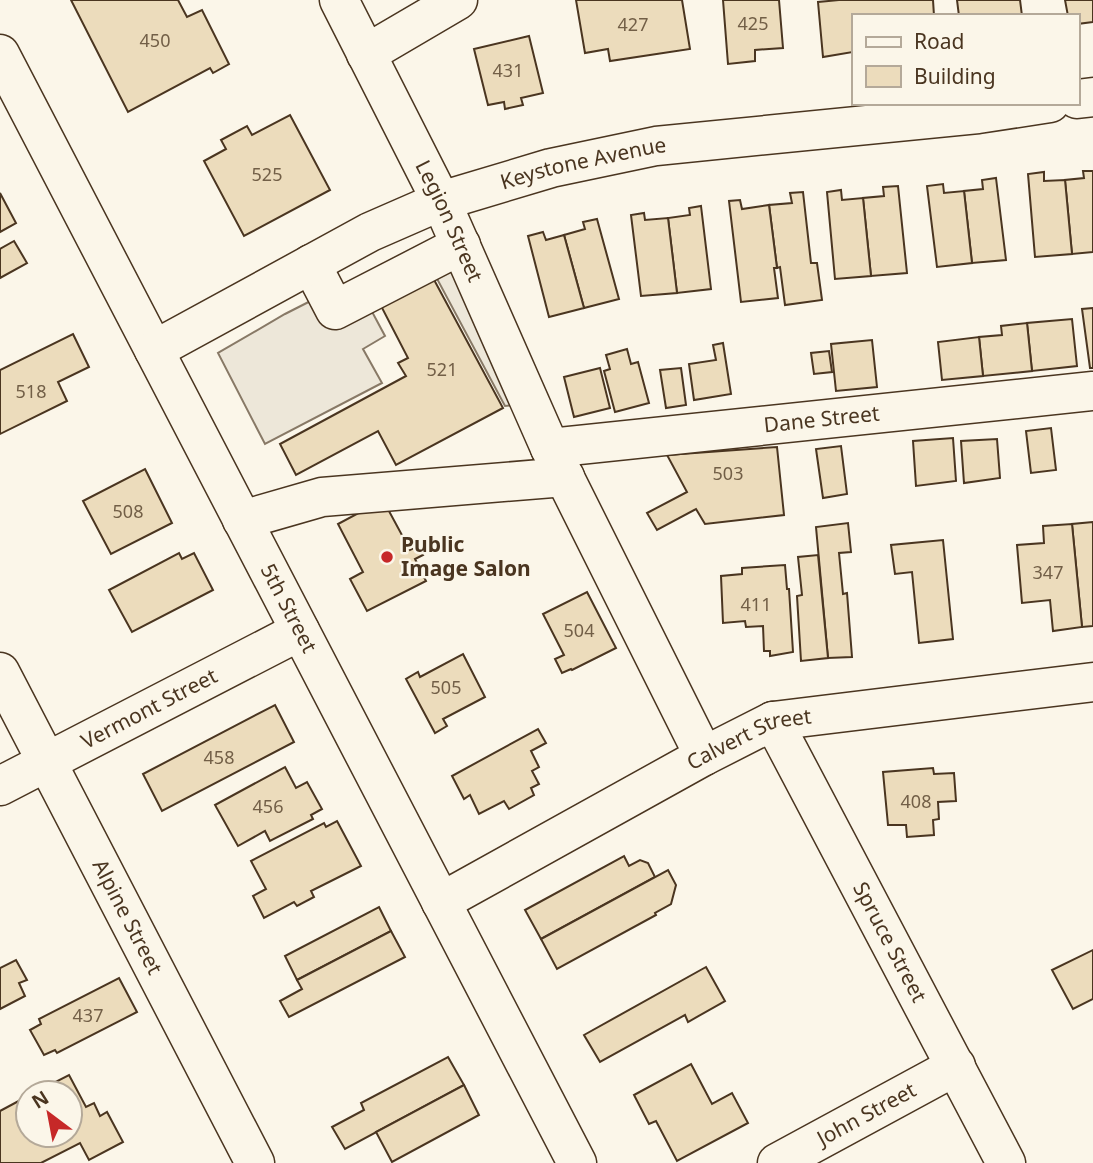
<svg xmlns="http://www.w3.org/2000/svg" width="1093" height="1163" viewBox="0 0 1093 1163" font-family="'Noto Sans',sans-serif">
<rect width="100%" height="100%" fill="#fbf6e9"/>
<path fill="#ede7d9" stroke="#887966" stroke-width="2" d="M438,242L514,405L505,406L434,273L370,308L385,336L363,349L382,383L265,444L218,353L285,314L340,286Z"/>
<g fill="#ecdcbc" stroke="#4a3520" stroke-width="2">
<path d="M71,0H178L187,17L202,10L229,64L213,73L210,68L128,112Z"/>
<path d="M576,0H682L690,49L610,61L608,49L585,53Z"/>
<path d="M723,0H779L783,48L755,50V61L728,64Z"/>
<path d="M839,0H933L934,16H853V52L823,57L818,2Z"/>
<path d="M957,0H1020L1022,16H959Z"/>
<path d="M1065,0H1093V22L1077,24V16H1068Z"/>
<path d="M529,36L543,93L521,98L523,105L505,109L504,102L488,105L474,49Z"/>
<path d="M290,115L330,190L244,236L204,161L226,149L221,140L247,126L252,135Z"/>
<path d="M1083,171H1093V252L1072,254L1065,180L1084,178Z"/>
<path d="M1044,172V181L1065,180L1072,254L1035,257L1028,174Z"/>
<path d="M996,178L1006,260L972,263L964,191L983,189L982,180Z"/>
<path d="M943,184L944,193L964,191L972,263L937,267L927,186Z"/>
<path d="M898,186L907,273L871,276L863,198L884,196L883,187Z"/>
<path d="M841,190L842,200L863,198L871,276L835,279L827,192Z"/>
<path d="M803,192L811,263H817L822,300L785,305L780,267L777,268L769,205L792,203L790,193Z"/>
<path d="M0,193L16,223L0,232Z"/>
<path d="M740,200L742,209L769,205L777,268H774L778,298L741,302L729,201Z"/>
<path d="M701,206L711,289L677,293L668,218L690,215L689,208Z"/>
<path d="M644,213L645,220L668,218L677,293L641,296L631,215Z"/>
<path d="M597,219L619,299L584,308L564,235L585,229L583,222Z"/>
<path d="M543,232L546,240L564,235L584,308L549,317L528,236Z"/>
<path d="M14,241L27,263L0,278V249Z"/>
<path d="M432,276L503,408L396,465L378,431L296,475L280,444L406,376L398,363L408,358L380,304Z"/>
<path d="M1093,308V368H1090L1082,309Z"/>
<path d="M1072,319L1077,366L1032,371L1027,323Z"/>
<path d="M1027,323L1032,371L983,376L979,337L1002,335L1001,326Z"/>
<path d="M73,334L89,367L58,382L67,401L0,434V370Z"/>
<path d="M979,337L983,376L942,380L938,342Z"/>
<path d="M872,340L877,387L836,391L831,344Z"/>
<path d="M723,343L731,394L694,400L689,364L716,360L713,345Z"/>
<path d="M627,349L631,364L638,362L649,403L615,412L604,371L610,369L606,355Z"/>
<path d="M829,351L832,372L814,374L811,353Z"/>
<path d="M600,368L610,408L574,417L564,377Z"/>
<path d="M681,368L686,405L666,408L660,370Z"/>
<path d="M1051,428L1056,470L1031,473L1026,431Z"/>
<path d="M953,438L956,481L916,486L913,441Z"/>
<path d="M997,439L1000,478L964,483L961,441Z"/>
<path d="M841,446L847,494L823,498L816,449Z"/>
<path d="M777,447L784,515L705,524L696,509L657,530L647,513L687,492L667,455Z"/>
<path d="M145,469L172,523L111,554L83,501Z"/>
<path d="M383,500L410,550L418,546L423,555L415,559L426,581L367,611L350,579L363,572L338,524Z"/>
<path d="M1093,522V626L1082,627L1072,524Z"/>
<path d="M848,523L851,552L839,553L843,594L847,593L852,657L828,658L816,527Z"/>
<path d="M1072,524L1082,627L1053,631L1050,600L1022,603L1017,545L1044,543L1043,526Z"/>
<path d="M943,540L953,639L919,643L912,572L895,574L891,545Z"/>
<path d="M179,553L182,559L194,553L213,590L132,632L109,590Z"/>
<path d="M818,555L828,658L801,661L797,596L802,595L798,557Z"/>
<path d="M785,565L787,589H789L793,652L770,656V651H764L763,626L746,627L745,621L723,623L721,576L742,574V568Z"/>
<path d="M587,592L616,648L572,670L571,669L562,673L555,659L564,655L543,614Z"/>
<path d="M463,654L485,697L443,719L447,726L435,733L406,679L418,672L420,677Z"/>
<path d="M275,705L294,742L162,811L143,774Z"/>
<path d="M538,729L546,743L531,751L539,767L532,771L539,784L531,788L534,795L509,809L504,801L479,814L470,795L464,799L452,776Z"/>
<path d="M285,767L296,788L307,782L322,809L311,815L313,819L270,841L265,831L238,846L215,805Z"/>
<path d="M933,768L934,774L954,773L956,801L938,802L939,819L933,820L934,835L907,837L906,825H888L883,772Z"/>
<path d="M337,821L361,866L311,891L314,897L297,906L294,902L264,918L253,896L266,889L251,861L324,823L326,827Z"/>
<path d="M624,856L629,866L640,860L648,863L655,877L541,939L525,910Z"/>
<path d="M668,870L676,885L671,904L655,913L656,915L557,969L541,939Z"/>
<path d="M379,907L391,931L297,980L285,956Z"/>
<path d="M391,931L405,957L289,1017L280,1001L302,989L297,980Z"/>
<path d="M1093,950V999L1073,1009L1052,970Z"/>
<path d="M16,960L27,980L19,983L25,996L0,1009V968Z"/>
<path d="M706,967L725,1001L688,1022L685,1015L600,1062L584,1035Z"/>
<path d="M119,978L137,1012L57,1053L55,1050L44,1055L30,1030L41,1024L39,1019Z"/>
<path d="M448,1057L464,1085L345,1149L332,1127L364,1110L361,1103Z"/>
<path d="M691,1064L712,1104L732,1093L748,1123L677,1161L656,1121L649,1124L634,1095Z"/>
<path d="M69,1075L86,1107L94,1103L100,1116L107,1112L123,1142L89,1160L80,1143L41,1163H0V1111L28,1096V1135H70V1093H34Z"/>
<path d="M464,1085L479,1115L392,1162L376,1132Z"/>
</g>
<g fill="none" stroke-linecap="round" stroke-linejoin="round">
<g stroke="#4a3520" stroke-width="41">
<g id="minor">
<path id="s1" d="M339,0L441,201L550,448L704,756"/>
<path id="s2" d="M0,54L577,1163"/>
<path d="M366,54L458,0"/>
<path d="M1077,99L1093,97"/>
<path d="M311,264L335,310L461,245"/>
<path id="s3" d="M154,350L370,232L441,201L551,168L656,146L978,114L1050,103"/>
<path id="s4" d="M550,448L1093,391"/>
<path d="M242,520L322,497L565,477"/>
<path id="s5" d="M0,672L255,1163"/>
<path id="s6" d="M773,721L1006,1163"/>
<path id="s7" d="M0,786L300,631"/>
<path id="s8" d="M441,902L704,756L773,721L1093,682"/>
<path id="s9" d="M777,1163L956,1066"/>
</g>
</g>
<use href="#minor" stroke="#fbf6e9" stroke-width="38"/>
</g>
<circle fill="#c62828" stroke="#fbf6e9" stroke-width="2.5" cx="387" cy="557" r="7"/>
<g text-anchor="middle" stroke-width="5" stroke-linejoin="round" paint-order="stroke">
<g font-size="18" fill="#725f47">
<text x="753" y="30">425</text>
<text x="633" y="31">427</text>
<text x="155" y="47">450</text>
<text x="508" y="77">431</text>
<text x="267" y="181">525</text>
<text x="442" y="376">521</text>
<text x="31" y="398">518</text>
<text x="728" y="480">503</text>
<text x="128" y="518">508</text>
<text x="1048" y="579">347</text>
<text x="756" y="611">411</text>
<text x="579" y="637">504</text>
<text x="446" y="694">505</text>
<text x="219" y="764">458</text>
<text x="916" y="808">408</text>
<text x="268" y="813">456</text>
<text x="88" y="1022">437</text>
</g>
<g font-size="21" fill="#4a3520" stroke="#fbf6e9">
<text dy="7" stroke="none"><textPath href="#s3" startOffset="471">Keystone Avenue</textPath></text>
<text dy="7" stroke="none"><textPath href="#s1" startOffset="247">Legion Street</textPath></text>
<text dy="7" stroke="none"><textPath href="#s4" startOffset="273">Dane Street</textPath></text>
<text dy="7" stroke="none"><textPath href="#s2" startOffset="625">5th Street</textPath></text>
<text dy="7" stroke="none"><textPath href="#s7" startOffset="168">Vermont Street</textPath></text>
<text dy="7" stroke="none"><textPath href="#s8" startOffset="350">Calvert Street</textPath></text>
<text dy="7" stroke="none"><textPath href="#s5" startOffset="276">Alpine Street</textPath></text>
<text dy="7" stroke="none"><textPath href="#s6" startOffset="250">Spruce Street</textPath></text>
<text dy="7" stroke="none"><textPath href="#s9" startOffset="102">John Street</textPath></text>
</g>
<g font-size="21" font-weight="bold" fill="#4a3520" stroke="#fbf6e9" text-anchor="start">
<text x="401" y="552">Public<tspan x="401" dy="24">Image Salon</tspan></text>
</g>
</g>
<rect x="852" y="14" width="228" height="91" fill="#fbf6e9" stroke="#b4a999" stroke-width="2"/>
<rect x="866" y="37" width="35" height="10" fill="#fbf6e9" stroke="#b4a999" stroke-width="2"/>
<text x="914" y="49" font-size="21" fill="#4a3520">Road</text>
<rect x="866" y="66" width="35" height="21" fill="#ecdcbc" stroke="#b4a999" stroke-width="2"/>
<text x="914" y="84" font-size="21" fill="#4a3520">Building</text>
<g transform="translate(49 1114) rotate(328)"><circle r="33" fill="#fbf6e9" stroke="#b4a999" stroke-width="2"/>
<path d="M0-5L12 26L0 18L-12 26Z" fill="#c62828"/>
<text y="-10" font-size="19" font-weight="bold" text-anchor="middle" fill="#4a3520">N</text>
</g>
</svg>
